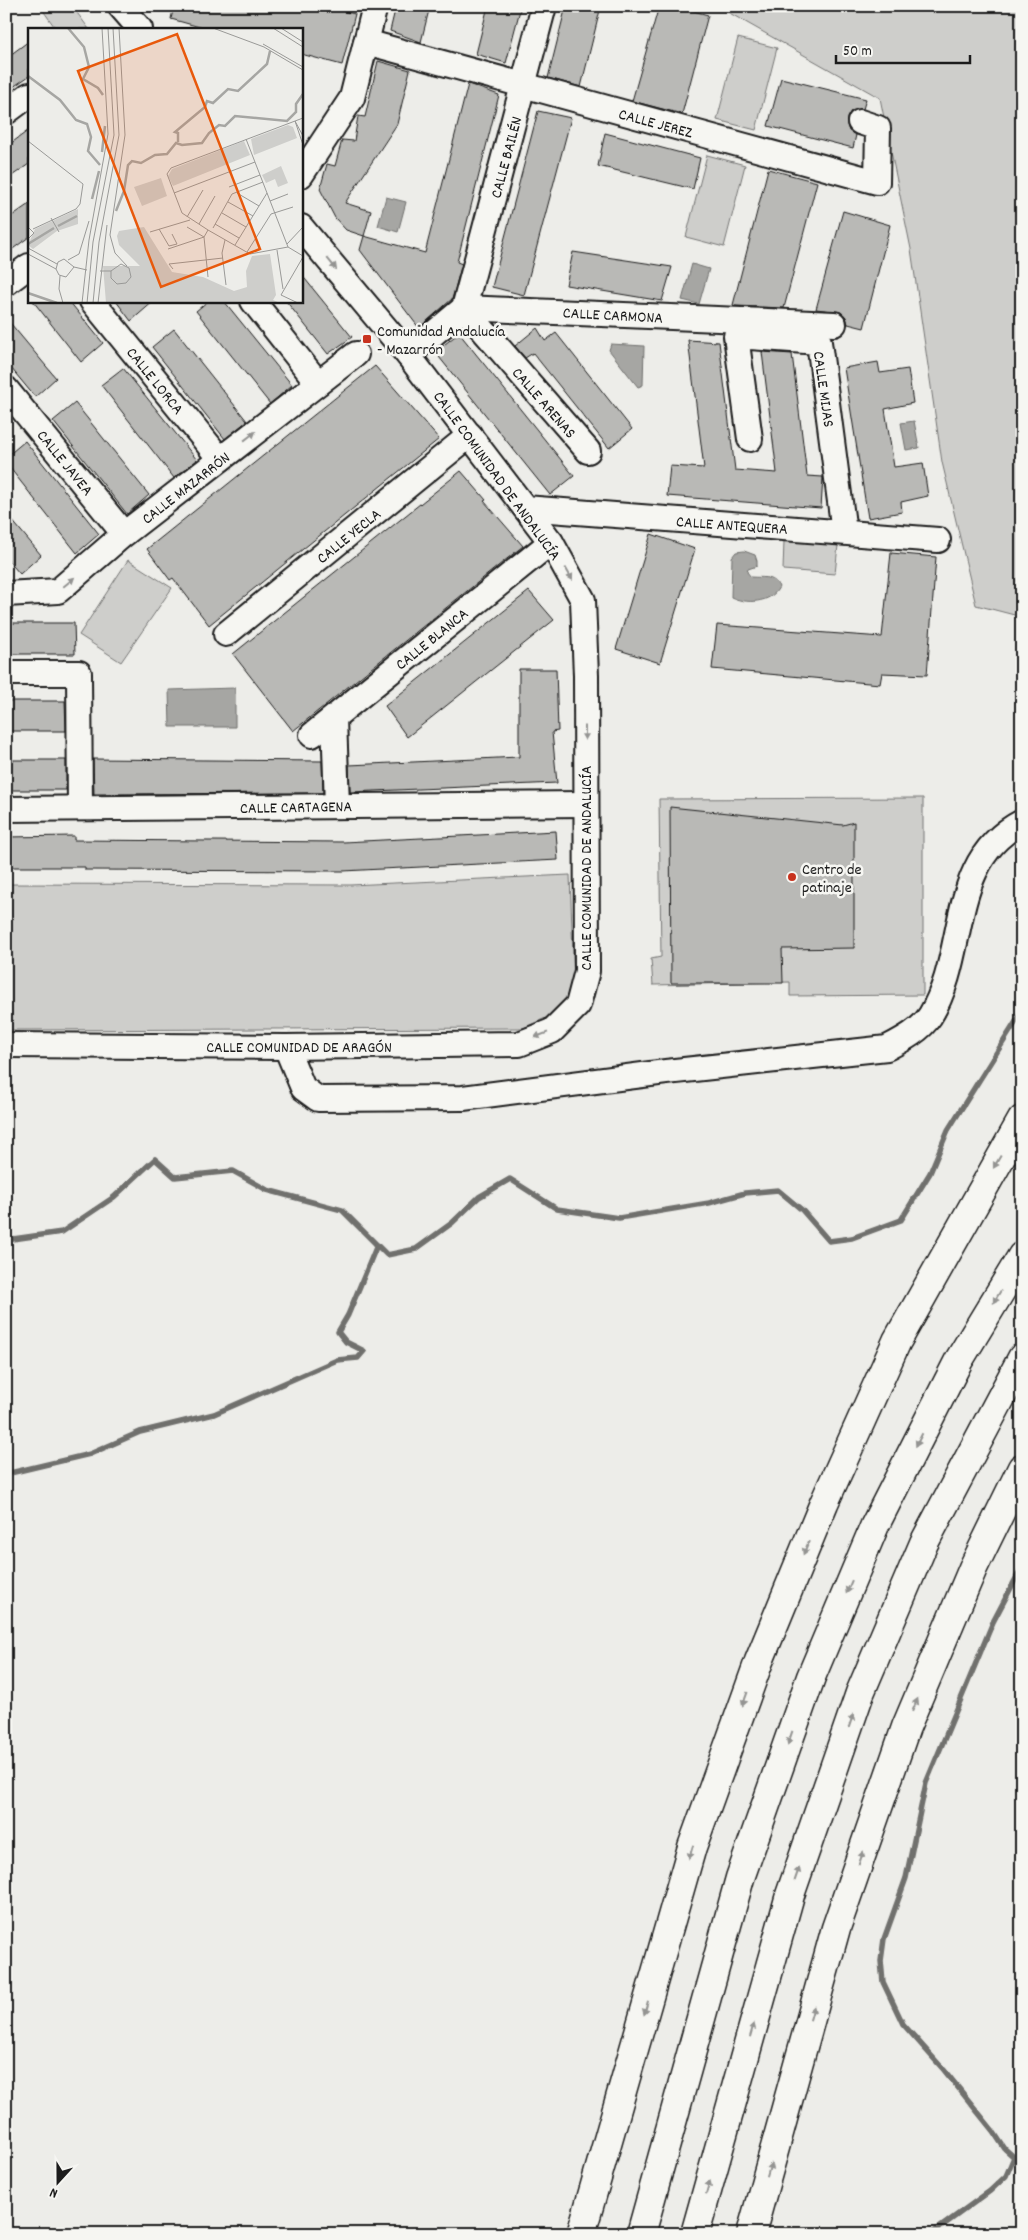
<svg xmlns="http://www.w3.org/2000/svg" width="1028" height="2240" viewBox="0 0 1028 2240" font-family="Dekko,sans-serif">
<rect width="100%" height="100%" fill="#edede9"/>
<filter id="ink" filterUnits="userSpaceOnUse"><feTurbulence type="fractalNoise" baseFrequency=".02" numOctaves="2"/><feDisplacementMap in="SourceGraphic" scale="10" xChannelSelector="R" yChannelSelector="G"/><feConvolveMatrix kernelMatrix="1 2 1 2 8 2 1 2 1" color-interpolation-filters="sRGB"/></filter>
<g filter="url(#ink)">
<g fill="#cececb" stroke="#757574">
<path d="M40,6H72L89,29H56Z"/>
<path d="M717,6H1022V617L976,605L942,462L911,249L880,98Z"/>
<path d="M738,38L777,48L756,130L717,120Z"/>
<path d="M707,155L745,165L724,247L686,237Z"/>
<path d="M784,541L838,545L835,574L783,570Z"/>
<path d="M128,560L172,588L121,662L79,635Z"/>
<path d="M923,798V995L790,996V982L653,985L651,959L661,957L659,799Z"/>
<path d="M570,875L574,984L559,1012L523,1028L6,1030V884L350,885Z"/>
</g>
<g fill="#a6a6a3" stroke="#6f6f6d">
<path d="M386,197L406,202L398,232L378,226Z"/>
<path d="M692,264L709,269L699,304L682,300Z"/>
<path d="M611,344L644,346L643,385L638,387L609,350Z"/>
<path d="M914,421L919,448L906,450L901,423Z"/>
<path d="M736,552L744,551L755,555L757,561V566L748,569L747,572L751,577C762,578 774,575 779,587C771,604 745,604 731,597L732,557Z"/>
<path d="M235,688V727H170L169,690Z"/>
</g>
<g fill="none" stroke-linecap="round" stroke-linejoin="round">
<g stroke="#6f6f6d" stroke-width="5.5">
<path d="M6,1240L62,1232L114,1197L155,1159L175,1177L233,1171L267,1190L342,1210L387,1255L416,1249L452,1223L479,1197L510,1179L557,1209L619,1218L709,1203L745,1193L778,1190L802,1210L829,1241L852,1238L901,1220L930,1173L948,1130L1022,1012"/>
<path d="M6,1474L90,1454L140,1432L214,1414L337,1360L358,1358L364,1351L346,1342L338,1332L348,1315L377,1245"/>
<path d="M931,2234L990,2191L1006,2176L1014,2157L1005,2149L993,2131L944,2070L903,2024L883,1982L881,1961L884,1939L906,1878L926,1783L993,1622L1022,1567"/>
</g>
</g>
<g fill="#b9b9b6" stroke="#1c1c1c">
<path d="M174,6H323L355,14L342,65L301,54V29H207L171,19Z"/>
<path d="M396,6H430L421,42L390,31Z"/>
<path d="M488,6H521L506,63L476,54Z"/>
<path d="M566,6H601L581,87L548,78Z"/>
<path d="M659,6H676L708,15L682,114L632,101Z"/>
<path d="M29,41V76L6,92V58Z"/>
<path d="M378,61L410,70L397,124L345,203L371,211L364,236L346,230L335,218L320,189L327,164L335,166L342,140L354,141L358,116L365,117Z"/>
<path d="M781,78L866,99L863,109L851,111L847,118V125L849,131L856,135L853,148L768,126Z"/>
<path d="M468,84L499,95L457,262L462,264L452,299L419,328L360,250L364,236L425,253Z"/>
<path d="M538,111L571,118L524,295L492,287Z"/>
<path d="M29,130V164L6,180V147Z"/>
<path d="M605,133L700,158L693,189L598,166Z"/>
<path d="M768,169L817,182L784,308L736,306L733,305Z"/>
<path d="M29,204V237L6,254V220Z"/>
<path d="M843,211L890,225L864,328L848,324L846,317L841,312L816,309Z"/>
<path d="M573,252L672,267L662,301L566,285Z"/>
<path d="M301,274L352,337L328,354L286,301H301Z"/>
<path d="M33,301H69L103,343L81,362Z"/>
<path d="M116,301H154L131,321Z"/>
<path d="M208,301H224L292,385L270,404L196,311Z"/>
<path d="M6,318L56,378L35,397L6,362Z"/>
<path d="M537,328L545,341L556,333L632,429L609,448L533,353L525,358L515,346Z"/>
<path d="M174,329L247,421L225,439L152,347Z"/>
<path d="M459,333L574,476L550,495L435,352Z"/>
<path d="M688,340L719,342L735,470L777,473L762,352L792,354L807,476L823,477L821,508L667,496L670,466L704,468Z"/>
<path d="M878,362L880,373L908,369L913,403L885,409L894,467L923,463L928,496L901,502L902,512L868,518L844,368Z"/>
<path d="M375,366L439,439L209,625L173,578L170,580L147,549Z"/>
<path d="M123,368L197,460L174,478L101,385Z"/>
<path d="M75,403L149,495L127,514L53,421Z"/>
<path d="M25,441L99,534L77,553L6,463V457Z"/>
<path d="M461,471L486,500L484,501L523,546L293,731L233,654Z"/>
<path d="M6,513L41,555L20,574L6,558Z"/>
<path d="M651,534L695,549L660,663L616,649Z"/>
<path d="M891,553L936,557L927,675L882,673L880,684L712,669L717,625L882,637Z"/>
<path d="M529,591L554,620L407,737L385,706Z"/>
<path d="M6,623H74L75,654H6Z"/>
<path d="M519,669H556L558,731L552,732L557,783L350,792L349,765L519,757Z"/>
<path d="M6,701H65L66,731H6Z"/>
<path d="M93,759L322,761L323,793L94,794Z"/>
<rect x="6" y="760" width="60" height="30"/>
<path d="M670,807L843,825L854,822V948L782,949L783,983H671Z"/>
<path d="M556,831L558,860L343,871L85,870V867H6V837L74,836V840L344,842Z"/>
</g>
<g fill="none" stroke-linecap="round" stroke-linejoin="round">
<g stroke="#1c1c1c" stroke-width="28">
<g id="minor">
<path d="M120,6L140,29"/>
<path d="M544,6L464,308L588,451"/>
<path d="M366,42L877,182L878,128L860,122"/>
<path d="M6,112L29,95"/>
<path d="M301,175L352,98L375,6"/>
<path d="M6,283L29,266"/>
<path d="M92,301L220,459"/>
<path d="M253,301L318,383"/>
<path d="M408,355L464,308L834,324"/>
<path d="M6,389L124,534"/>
<path d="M750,439L736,336L819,342L844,532"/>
<path d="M525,508L938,540"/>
<path d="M6,594L58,591L124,534L356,354"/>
<path d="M226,634L470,435"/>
<path d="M6,673H79L80,808"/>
<path d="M334,718L337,806"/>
<path d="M312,735L551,542"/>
<path d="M6,809L585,804"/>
<path d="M6,1045L286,1047L519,1044L552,1031L578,1005L587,971L586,676L583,600L551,542L408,355L301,227"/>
<path d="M286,1047L303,1088L318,1099L463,1098L666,1072L887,1048C902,1040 920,1031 930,1016C969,953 946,861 1022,822"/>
</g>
</g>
<g stroke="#1c1c1c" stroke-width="31">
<g id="highway">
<path d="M581,2234L692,1847L759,1661L824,1503L897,1341L1022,1120"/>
<path d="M641,2234L740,1878L811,1677L875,1525L959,1360L1022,1256"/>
<path d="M695,2234L790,1895L860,1693L924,1543L1022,1358"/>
<path d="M751,2234L836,1928L906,1727L973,1568L1022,1468"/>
</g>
</g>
<use href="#minor" stroke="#f6f6f2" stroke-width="24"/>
<use href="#highway" stroke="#f6f6f2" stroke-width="28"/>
</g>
<defs><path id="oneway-solid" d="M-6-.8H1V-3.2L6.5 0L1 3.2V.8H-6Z" transform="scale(1.25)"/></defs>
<g fill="#949492">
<use href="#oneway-solid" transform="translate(332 264) rotate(51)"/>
<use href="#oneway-solid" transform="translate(250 436) rotate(-38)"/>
<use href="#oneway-solid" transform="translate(569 574) rotate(61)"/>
<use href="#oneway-solid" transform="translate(69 582) rotate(-40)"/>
<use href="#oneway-solid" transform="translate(585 733) rotate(90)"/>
<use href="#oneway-solid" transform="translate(541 1035) rotate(159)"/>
<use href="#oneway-solid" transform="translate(997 1162) rotate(120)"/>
<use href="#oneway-solid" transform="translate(997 1297) rotate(121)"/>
<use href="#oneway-solid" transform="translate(919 1440) rotate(117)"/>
<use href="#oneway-solid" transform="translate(806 1548) rotate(113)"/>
<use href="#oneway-solid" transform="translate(849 1587) rotate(113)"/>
<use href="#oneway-solid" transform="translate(745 1699) rotate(110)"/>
<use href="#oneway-solid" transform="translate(915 1705) rotate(-67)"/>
<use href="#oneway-solid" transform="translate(851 1721) rotate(-71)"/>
<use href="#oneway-solid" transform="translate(790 1738) rotate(109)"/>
<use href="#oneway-solid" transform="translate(691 1852) rotate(107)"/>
<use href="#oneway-solid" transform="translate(861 1858) rotate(-71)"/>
<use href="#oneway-solid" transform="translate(797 1874) rotate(-71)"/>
<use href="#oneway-solid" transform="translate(646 2008) rotate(106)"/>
<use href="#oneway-solid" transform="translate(812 2013) rotate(-74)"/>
<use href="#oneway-solid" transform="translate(752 2030) rotate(-74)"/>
<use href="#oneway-solid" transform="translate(769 2170) rotate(-74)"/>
<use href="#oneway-solid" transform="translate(708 2187) rotate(-74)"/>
</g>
</g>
<g fill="#c8321e" stroke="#f6f6f2" stroke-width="2">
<rect x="362" y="334" width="10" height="10" rx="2.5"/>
<circle cx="792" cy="877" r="5"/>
</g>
<g text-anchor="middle" stroke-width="5" stroke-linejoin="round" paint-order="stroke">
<g font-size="16" fill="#1c1c1c" stroke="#f6f6f2">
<text transform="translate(656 122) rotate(15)" y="6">CALLE JEREZ</text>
<text transform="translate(505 157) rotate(-75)" y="6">CALLE BAILÉN</text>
<text transform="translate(613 314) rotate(3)" y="6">CALLE CARMONA</text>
<text transform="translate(156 380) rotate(51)" y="6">CALLE LORCA</text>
<text transform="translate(825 389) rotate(82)" y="6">CALLE MIJAS</text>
<text transform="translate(545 402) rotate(49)" y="6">CALLE ARENAS</text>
<text transform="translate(66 462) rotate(51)" y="6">CALLE JAVEA</text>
<text transform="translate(498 475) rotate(54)" y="6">CALLE COMUNIDAD DE ANDALUCÍA</text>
<text transform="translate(185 487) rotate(-38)" y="6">CALLE MAZARRÓN</text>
<text transform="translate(732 524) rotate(4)" y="6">CALLE ANTEQUERA</text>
<text transform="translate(348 535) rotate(-39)" y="6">CALLE YECLA</text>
<text transform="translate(431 638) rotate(-39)" y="6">CALLE BLANCA</text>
<text transform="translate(296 806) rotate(-1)" y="6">CALLE CARTAGENA</text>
<text transform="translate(585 868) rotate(-90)" y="6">CALLE COMUNIDAD DE ANDALUCÍA</text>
<text x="299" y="1052">CALLE COMUNIDAD DE ARAGÓN</text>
</g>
<g font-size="16" fill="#1c1c1c" stroke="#f6f6f2" text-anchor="start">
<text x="377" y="336">Comunidad Andalucía<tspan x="377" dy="18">- Mazarrón</tspan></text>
<text x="802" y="874">Centro de<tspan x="802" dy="18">patinaje</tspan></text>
</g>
</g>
<g transform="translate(28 28)">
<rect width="275" height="275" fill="#edede9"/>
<path d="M260,97L265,99L269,110L226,127L223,111ZM216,113L222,127L145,158L140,148L144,141ZM253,138L260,155L250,159L247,151L238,155L236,151L246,147L236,151L234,147ZM133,150L139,168L114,178L106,159ZM50,181V196L29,203L5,221L0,217L7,201ZM116,199L144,244L175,249L206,263L219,259L218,243L224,228L242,226L248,267L245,272L252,275H78L75,238H112L91,217L89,208L91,203Z" fill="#cececb"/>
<path fill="none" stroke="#a6a6a3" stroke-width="2.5" d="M40,0L56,19L61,39L55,51L70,60L75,67M0,48L32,72L48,92L59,96L63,109L60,123L72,137M150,114V105L147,104L177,79L179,73L185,75L200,61L210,63L239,36L242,23M74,124L77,98M64,171L71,143M88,183L96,163L100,137L104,133L113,135L127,127L139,126L148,115L154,117L174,115L181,105L191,97L197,98L207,88L259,93L268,84V76L275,66M30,198L49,188M0,216L26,200M0,265L29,275"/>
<path fill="none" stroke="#999997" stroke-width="1" d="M91,0L97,107L82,207L87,225L99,238M185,0L236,19L275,42M245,0L275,19M253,0L275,14M235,16L275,39M267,93L275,117M267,93L275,108M218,111L260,219M0,113L55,156L52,176L48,181L5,201M201,159L232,147M146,165L227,134M209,165L231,178M242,173L260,166M200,174L225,188M194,185L218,199M159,189L175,162M23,190L31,204M171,196L187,168M187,196L211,210M0,199L6,205L0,211M159,199L176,209L180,249M185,200L204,166L235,154M131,201L141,218L149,216L144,206M122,204L162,192M197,212L194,225L198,257M259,216L275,199M207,217L239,165M260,219L222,226L180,202L154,185L139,146L143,140L275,90M260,219L275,228M0,220L29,236M140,221L176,209L180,202M249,222L255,261M219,224L243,186L265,179M0,226L28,241M40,232L51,226L61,193M46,239L38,249L31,247L28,241L30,234L36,231L46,239L59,242M145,241L141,236L195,230M72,243H83L93,236L101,240L103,249L98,255L89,256L83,250V243M32,248L31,261L35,275M54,275L61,212L80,106L74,0M59,275L65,214L86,107L80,0M65,275L71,214L91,107L85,0M70,275L79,197M270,275L253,267L275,229"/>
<path fill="#e8590c" fill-opacity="0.15" stroke="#e8590c" stroke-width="2.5" d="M149,6L232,221L133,259L50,43Z"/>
<rect width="275" height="275" fill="none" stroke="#1c1c1c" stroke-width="2.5"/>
</g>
<rect width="1028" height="2240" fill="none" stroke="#f6f6f2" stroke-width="25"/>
<rect x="12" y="12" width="1003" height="2215" fill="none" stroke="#1c1c1c" stroke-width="2" filter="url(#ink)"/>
<g transform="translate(58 2182) rotate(201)" stroke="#f6f6f2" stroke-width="4" paint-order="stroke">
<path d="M0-4L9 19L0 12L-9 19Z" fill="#1c1c1c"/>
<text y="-8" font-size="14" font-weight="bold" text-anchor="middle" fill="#1c1c1c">N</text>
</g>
<path d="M836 55v8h134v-8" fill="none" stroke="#1c1c1c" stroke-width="2.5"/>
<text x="843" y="55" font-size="15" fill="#1c1c1c" stroke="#f6f6f2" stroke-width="4" paint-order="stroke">50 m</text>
</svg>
